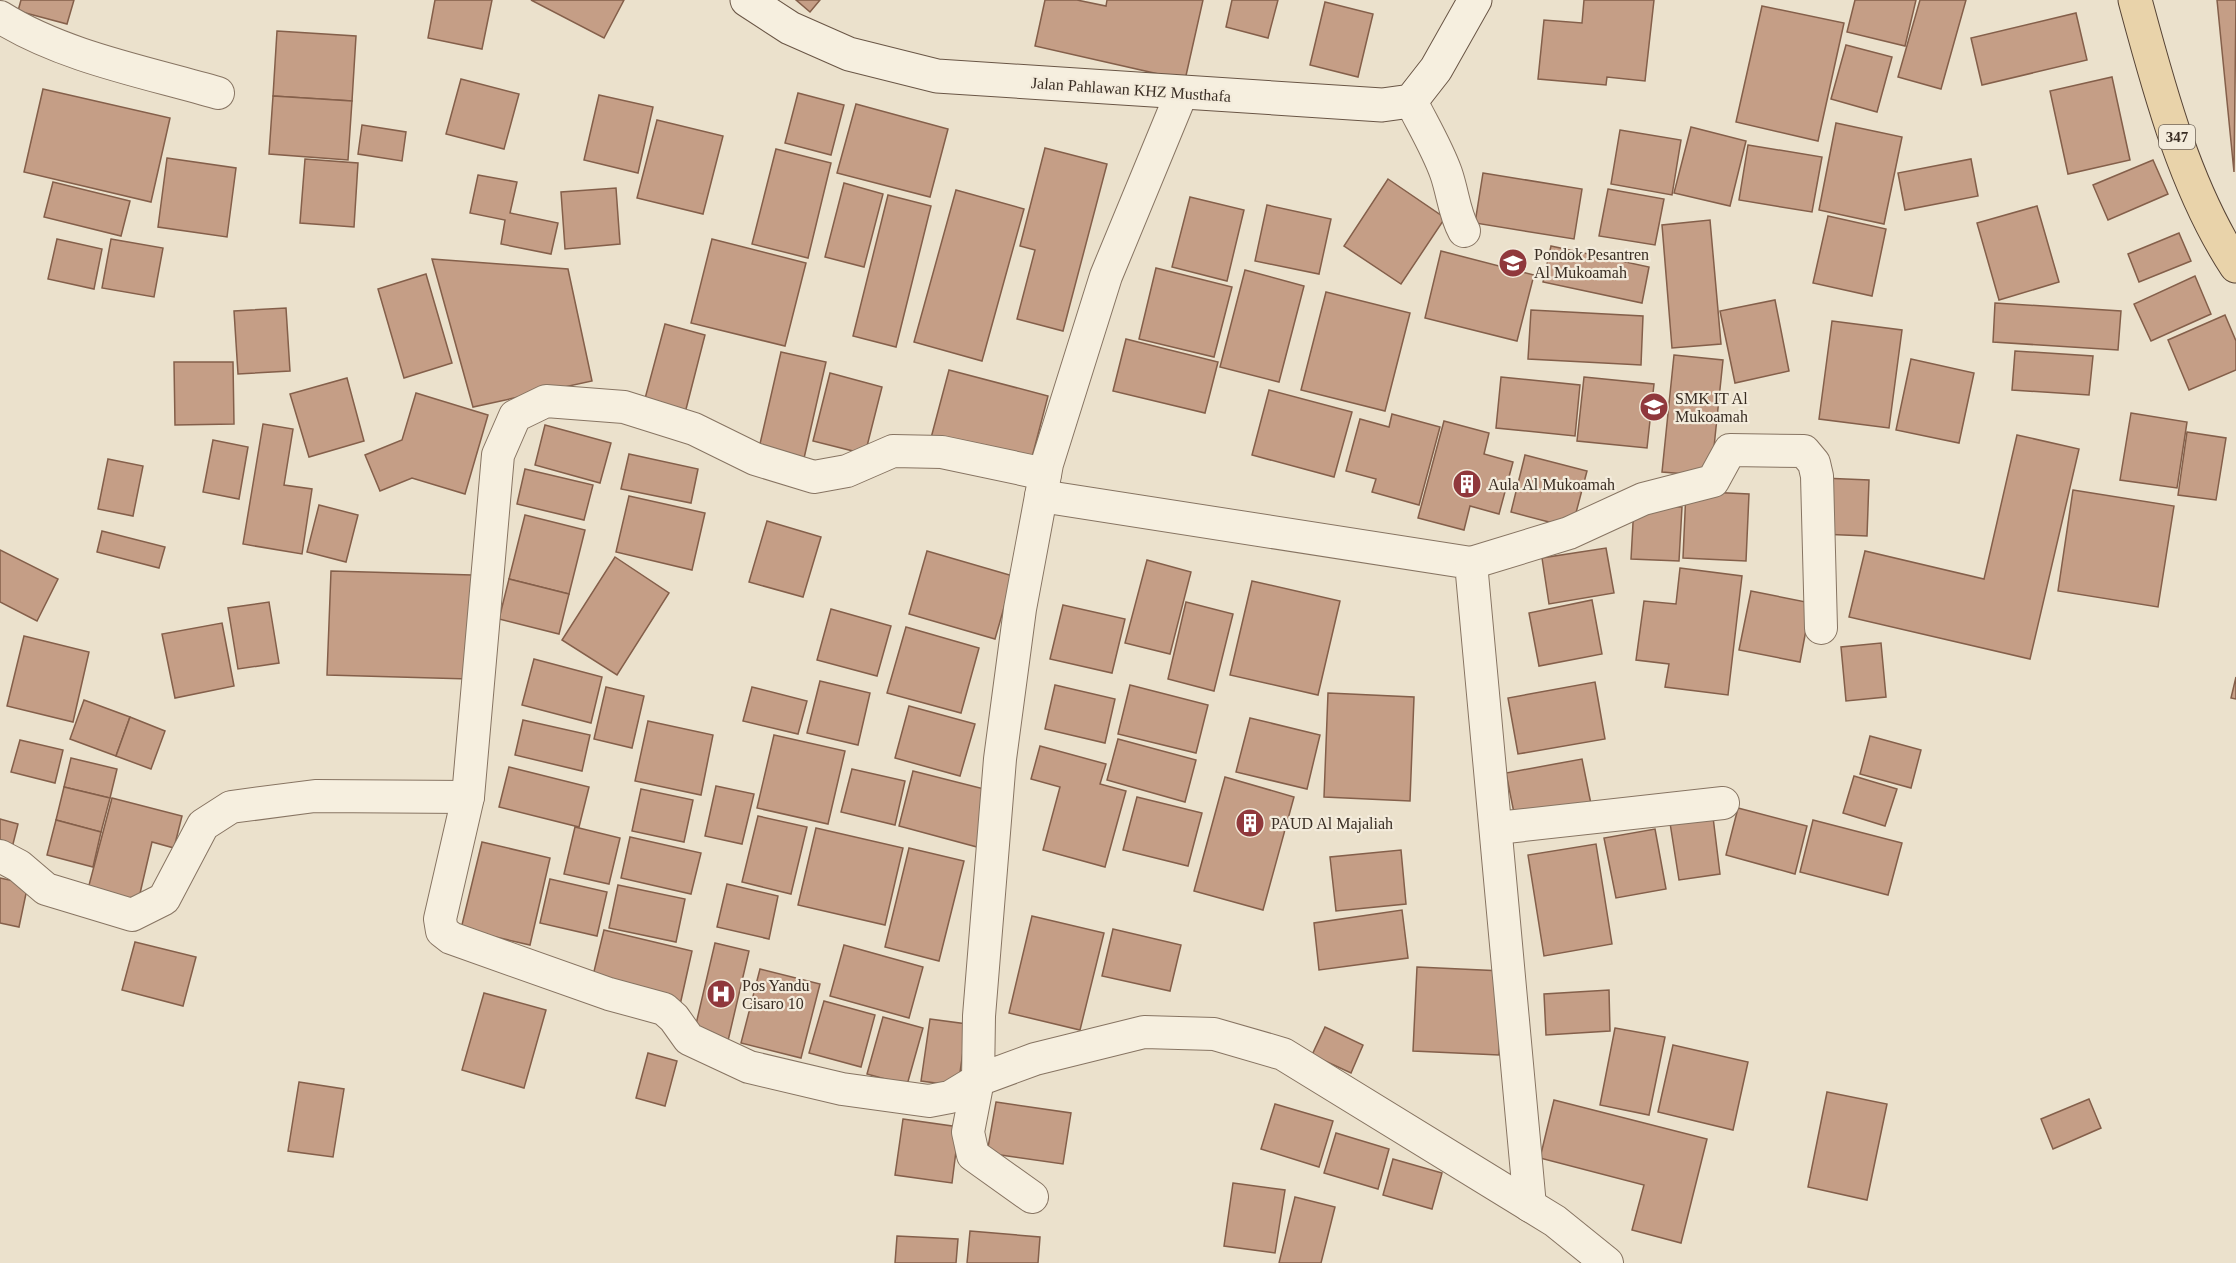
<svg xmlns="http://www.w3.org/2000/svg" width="2236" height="1263" viewBox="0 0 2236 1263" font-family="Georgia,serif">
<rect width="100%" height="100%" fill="#ebe1cc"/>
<g fill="#c59e86" stroke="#845f4a" stroke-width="1.5">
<path d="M21,0H74L67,24L18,11Z"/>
<path d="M435,0H492L482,49L428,38Z"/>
<path d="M531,0H624L604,38Z"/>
<path d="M796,0H820L810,12Z"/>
<path d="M1045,0H1077L1106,6L1107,0H1203L1185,80L1035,46Z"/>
<path d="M1232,0H1278L1268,38L1226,27Z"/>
<path d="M1584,0H1654L1645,81L1607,77L1606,85L1538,79L1544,20L1582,23Z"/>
<path d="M1855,0H1916L1905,46L1847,32Z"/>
<path d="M1920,0H1966L1941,89L1898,77Z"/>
<path d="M2217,0H2236L2234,172Z"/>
<path d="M1325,2L1373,14L1358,77L1310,65Z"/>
<path d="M1762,6L1844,23L1818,141L1736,122Z"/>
<path d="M2076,13L2087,60L1982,85L1971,38Z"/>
<path d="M277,31L356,36L352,101L273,96Z"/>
<path d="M1846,45L1892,57L1877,112L1831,99Z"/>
<path d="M2112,77L2130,160L2068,174L2050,91Z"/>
<path d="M461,79L519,94L504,149L446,134Z"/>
<path d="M43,89L170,118L151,202L24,172Z"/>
<path d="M798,93L844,105L831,155L785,143Z"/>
<path d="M599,95L653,107L638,173L584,160Z"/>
<path d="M273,96L352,101L348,160L269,154Z"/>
<path d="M856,104L948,129L930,197L837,173Z"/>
<path d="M657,120L723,136L703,214L637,198Z"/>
<path d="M1836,123L1902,137L1884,224L1819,210Z"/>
<path d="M362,125L406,132L402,161L358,154Z"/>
<path d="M1691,127L1746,141L1730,206L1674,193Z"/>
<path d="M1620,130L1681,140L1672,195L1611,184Z"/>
<path d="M1748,145L1822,157L1812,212L1739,200Z"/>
<path d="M1045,148L1107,164L1063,331L1017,319L1035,250L1020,246Z"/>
<path d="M776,149L831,163L808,258L752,244Z"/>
<path d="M167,158L236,168L227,237L158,227Z"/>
<path d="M305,159L358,163L354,227L300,223Z"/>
<path d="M1971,159L1978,196L1905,210L1898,173Z"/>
<path d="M2153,160L2168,194L2108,220L2093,185Z"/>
<path d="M1483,173L1582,189L1574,239L1475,223Z"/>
<path d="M478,175L517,182L510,213L558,223L551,254L501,244L505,220L470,213Z"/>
<path d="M1388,179L1445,218L1401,284L1344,246Z"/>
<path d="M53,182L130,201L121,236L44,217Z"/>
<path d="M844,183L883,194L864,267L825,257Z"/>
<path d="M616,188L620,244L565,249L561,192Z"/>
<path d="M1608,189L1664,199L1655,245L1599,236Z"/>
<path d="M956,190L1024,209L982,361L914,342Z"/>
<path d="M888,195L931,206L896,347L853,336Z"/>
<path d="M1190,197L1244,210L1227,281L1172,267Z"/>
<path d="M1267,205L1331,219L1319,274L1255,261Z"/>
<path d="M2037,206L2059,282L1999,300L1977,223Z"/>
<path d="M1828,216L1886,229L1872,296L1813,283Z"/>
<path d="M1710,220L1721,344L1672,348L1662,225Z"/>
<path d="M2179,233L2191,261L2139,282L2128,254Z"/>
<path d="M57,239L102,249L94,289L48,279Z"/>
<path d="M111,239L163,248L154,297L102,288Z"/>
<path d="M712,239L806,263L785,346L691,323Z"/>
<path d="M1551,246L1649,267L1642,303L1543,282Z"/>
<path d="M1441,251L1534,275L1517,341L1425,318Z"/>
<path d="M432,259L568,269L592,381L473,407Z"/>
<path d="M1156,268L1232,287L1214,357L1139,339Z"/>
<path d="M1245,270L1304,286L1279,382L1220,367Z"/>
<path d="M426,274L452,363L404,378L378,289Z"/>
<path d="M2195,276L2211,314L2151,341L2134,304Z"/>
<path d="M1326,292L1410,313L1385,411L1301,390Z"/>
<path d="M1775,300L1789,371L1735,383L1720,311Z"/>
<path d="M1995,303L2121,311L2118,350L1993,342Z"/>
<path d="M286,308L290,371L238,374L234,311Z"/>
<path d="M1531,310L1643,316L1641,365L1528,359Z"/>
<path d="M2225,315L2236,341V370L2189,390L2168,340Z"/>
<path d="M1832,321L1902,330L1889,428L1819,419Z"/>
<path d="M665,324L705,335L684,417L643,406Z"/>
<path d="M1126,339L1218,362L1205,413L1113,391Z"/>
<path d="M2015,351L2093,356L2089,395L2012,390Z"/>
<path d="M781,352L826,362L802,467L757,457Z"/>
<path d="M1674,355L1723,360L1711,476L1662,472Z"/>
<path d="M1911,359L1974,373L1959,443L1896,430Z"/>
<path d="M174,362H233L234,424L175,425Z"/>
<path d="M949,370L1048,396L1030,465L931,438Z"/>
<path d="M830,373L882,387L865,454L813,441Z"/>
<path d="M1501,377L1580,385L1575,436L1496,428Z"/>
<path d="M1584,377L1654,384L1647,448L1577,441Z"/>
<path d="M347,378L364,441L309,457L290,394Z"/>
<path d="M1269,390L1352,412L1334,477L1252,455Z"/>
<path d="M416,393L488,415L465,494L412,478L380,491L365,455L402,440Z"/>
<path d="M2131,413L2187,422L2177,488L2120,480Z"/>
<path d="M1392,414L1440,427L1419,505L1372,492L1376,479L1346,471L1360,419L1389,427Z"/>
<path d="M1444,421L1489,433L1484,454L1513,462L1499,514L1470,506L1464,530L1418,518Z"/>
<path d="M263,424L293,429L284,485L312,489L302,554L243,544Z"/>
<path d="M545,425L611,443L600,483L535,465Z"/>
<path d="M2187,432L2226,438L2216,500L2178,495Z"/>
<path d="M2017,435L2079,449L2030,659L1849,617L1865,551L1984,579Z"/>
<path d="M213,440L248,447L239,499L203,492Z"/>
<path d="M629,454L698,469L691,503L621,489Z"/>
<path d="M1525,455L1587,471L1572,528L1511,512Z"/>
<path d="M108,459L143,466L133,516L98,509Z"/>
<path d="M525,469L593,485L584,520L517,504Z"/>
<path d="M1822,478L1869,480L1867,536L1820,534Z"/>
<path d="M2073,490L2174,506L2158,607L2058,591Z"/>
<path d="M1686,491L1749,494L1746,561L1683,558Z"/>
<path d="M629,496L705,513L692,570L616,552Z"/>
<path d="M319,505L358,515L346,562L307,552Z"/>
<path d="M1634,505L1682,507L1679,561L1631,559Z"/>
<path d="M525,515L585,530L569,594L509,579Z"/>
<path d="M767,521L821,537L803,597L749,582Z"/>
<path d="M102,531L165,547L159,568L97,552Z"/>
<path d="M1606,548L1614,593L1549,604L1542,558Z"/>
<path d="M0,550L58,579L37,621L0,602Z"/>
<path d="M927,551L1013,576L995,639L909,614Z"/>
<path d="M615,557L669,593L617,675L562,640Z"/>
<path d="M1147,560L1191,572L1170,654L1125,643Z"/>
<path d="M1680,568L1742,576L1728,695L1665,687L1669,664L1636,660L1644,601L1676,604Z"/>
<path d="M331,571L472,575L469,679L327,675Z"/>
<path d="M509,579L569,594L559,634L499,619Z"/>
<path d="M1252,581L1340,601L1318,695L1230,675Z"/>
<path d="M1751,591L1811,603L1800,662L1739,650Z"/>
<path d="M1592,600L1602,654L1539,666L1529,613Z"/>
<path d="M269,602L279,663L238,669L228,608Z"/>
<path d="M1186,602L1233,614L1214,691L1168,679Z"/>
<path d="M1063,605L1125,619L1112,673L1050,659Z"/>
<path d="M831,609L891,626L877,676L817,660Z"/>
<path d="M222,623L234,686L175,698L162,634Z"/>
<path d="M906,627L979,648L961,713L887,693Z"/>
<path d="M24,636L89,652L73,722L7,706Z"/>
<path d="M1881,643L1886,697L1846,701L1841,647Z"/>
<path d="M534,659L602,677L591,723L522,705Z"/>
<path d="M2236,677V699L2231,698Z"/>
<path d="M820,681L870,693L858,745L807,733Z"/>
<path d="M1595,682L1605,739L1518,754L1508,698Z"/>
<path d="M1055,685L1115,699L1105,743L1045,729Z"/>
<path d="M1130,685L1208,705L1196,753L1118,734Z"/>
<path d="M606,687L644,696L632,748L594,739Z"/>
<path d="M752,687L807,701L798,734L743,721Z"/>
<path d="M1328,693L1414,697L1410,801L1324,797Z"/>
<path d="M84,700L130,717L116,756L70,739Z"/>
<path d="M909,706L975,724L960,776L895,758Z"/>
<path d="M130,717L165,731L151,769L116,756Z"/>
<path d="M1250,718L1320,735L1307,789L1236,772Z"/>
<path d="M523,720L590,735L582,771L515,755Z"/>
<path d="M648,721L713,735L701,795L635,781Z"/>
<path d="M774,735L845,751L828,824L757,808Z"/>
<path d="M1870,736L1921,750L1911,788L1860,774Z"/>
<path d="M1118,739L1196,760L1185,802L1107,780Z"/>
<path d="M20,740L63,750L55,783L11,772Z"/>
<path d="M1040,746L1106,764L1100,784L1126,791L1105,867L1043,850L1060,787L1031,779Z"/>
<path d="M71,758L117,769L110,798L64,787Z"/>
<path d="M1582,759L1592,809L1516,823L1506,773Z"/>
<path d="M509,767L589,787L579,827L499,807Z"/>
<path d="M852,769L905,781L895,825L841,812Z"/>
<path d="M913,771L992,791L977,847L899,826Z"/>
<path d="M1854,776L1897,789L1885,826L1843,813Z"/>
<path d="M1225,777L1294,797L1263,910L1194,891Z"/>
<path d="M716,786L754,794L742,844L705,836Z"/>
<path d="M64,787L110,798L101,832L56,820Z"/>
<path d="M641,789L693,800L684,842L632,831Z"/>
<path d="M1137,797L1202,813L1188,866L1123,850Z"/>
<path d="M112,798L182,816L174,848L152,842L138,902L88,889Z"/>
<path d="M1738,808L1807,826L1795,874L1726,855Z"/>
<path d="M758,816L807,827L791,894L742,882Z"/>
<path d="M1713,817L1720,874L1679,880L1670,823Z"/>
<path d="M0,819L18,824L11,852L0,849Z"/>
<path d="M56,820L101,832L93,867L47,855Z"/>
<path d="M1813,820L1902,843L1888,895L1800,872Z"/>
<path d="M575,827L620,838L609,884L564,874Z"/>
<path d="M816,828L903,848L885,925L798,905Z"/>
<path d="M1655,829L1666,889L1616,898L1604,838Z"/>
<path d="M630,837L701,853L691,894L621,878Z"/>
<path d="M482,842L550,858L530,945L461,929Z"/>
<path d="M1596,844L1612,944L1544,956L1528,855Z"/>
<path d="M909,848L964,861L939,961L885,947Z"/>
<path d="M1401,850L1406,904L1336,911L1330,857Z"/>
<path d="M0,878L28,884L19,927L0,923Z"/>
<path d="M550,879L607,892L597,936L540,923Z"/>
<path d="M727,884L778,896L769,939L717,927Z"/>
<path d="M618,885L685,899L676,942L609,928Z"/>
<path d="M1402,910L1408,958L1319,970L1314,923Z"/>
<path d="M1032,916L1104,933L1080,1030L1009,1013Z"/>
<path d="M1113,929L1181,945L1170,991L1102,976Z"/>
<path d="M604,930L692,951L680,1005L591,984Z"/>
<path d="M135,942L196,957L183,1006L122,990Z"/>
<path d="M715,943L749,951L727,1045L693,1037Z"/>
<path d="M844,945L923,967L909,1018L830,996Z"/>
<path d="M1417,967L1503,971L1499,1055L1413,1051Z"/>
<path d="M760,969L820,984L801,1058L741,1043Z"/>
<path d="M1609,990L1610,1031L1546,1035L1544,994Z"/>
<path d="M484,993L546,1010L524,1088L462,1070Z"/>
<path d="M824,1001L875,1015L861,1067L809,1053Z"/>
<path d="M883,1017L923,1028L907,1085L867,1074Z"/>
<path d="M930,1019L967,1024L958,1086L921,1081Z"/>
<path d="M1325,1027L1363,1045L1351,1073L1312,1055Z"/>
<path d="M1615,1028L1665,1037L1649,1115L1600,1105Z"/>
<path d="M1673,1045L1748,1062L1733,1130L1658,1112Z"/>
<path d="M648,1053L677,1061L665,1106L636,1098Z"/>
<path d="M299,1082L344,1089L333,1157L288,1151Z"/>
<path d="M1827,1092L1887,1104L1867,1200L1808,1187Z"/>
<path d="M2089,1099L2101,1128L2053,1149L2041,1119Z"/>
<path d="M1554,1100L1707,1139L1681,1243L1632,1230L1644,1185L1540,1158Z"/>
<path d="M996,1102L1071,1113L1063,1164L987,1153Z"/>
<path d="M1275,1104L1333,1121L1319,1167L1261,1149Z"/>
<path d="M903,1119L959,1127L952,1183L895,1175Z"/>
<path d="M1336,1133L1389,1149L1378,1189L1324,1173Z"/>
<path d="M1393,1159L1442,1173L1432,1209L1383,1195Z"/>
<path d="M1233,1183L1285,1190L1275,1253L1224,1246Z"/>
<path d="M1295,1197L1335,1207L1321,1263H1279Z"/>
<path d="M970,1231L1040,1237L1038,1263H967Z"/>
<path d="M897,1236L958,1239L956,1263H895Z"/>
</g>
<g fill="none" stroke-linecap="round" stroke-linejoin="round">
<g stroke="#877462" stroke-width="34">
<g id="street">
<path d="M0,17C64,57 146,72 218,93"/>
<path d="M1182,92L1106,276L1047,464L1020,609L1000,759L979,1016L978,1080L1035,1059L1144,1032L1214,1034L1283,1054L1555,1221L1607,1263"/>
<path d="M1411,101C1423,125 1437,148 1446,173C1453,193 1454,213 1464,231"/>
<path d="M1041,496L1471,563L1530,1206"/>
<path d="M1471,563L1569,533L1643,499L1713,481L1730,450L1804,451L1814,463L1817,476L1821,628"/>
<path d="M1497,828L1723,803"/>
<path d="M0,856L19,866L46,889L132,915L164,899L203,825L231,807L315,796L468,797"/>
<path d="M978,1080L950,1097L929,1101L842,1089L749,1067L689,1039L674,1018L664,1009L609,994L451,938L442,931L440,919L468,797L498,455L515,416L546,401L624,407L694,429L755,459L814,477L847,471L893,451L942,452L1045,474"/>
<path d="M978,1080L968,1132L973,1155L1032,1197"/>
</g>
</g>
<g stroke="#695545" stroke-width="35">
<path id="secondary" d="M747,0L790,28L849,54L937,76L1382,105L1411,101L1436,69L1475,0"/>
</g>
<g stroke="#564335" stroke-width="35">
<path id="primary" d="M2135,0C2159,89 2185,188 2236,266"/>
</g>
<use href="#street" stroke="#f6efdf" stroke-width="32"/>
<use href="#secondary" stroke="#f6efdf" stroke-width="33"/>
<use href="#primary" stroke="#e9d3aa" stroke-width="33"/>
</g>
<defs>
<g id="school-disc" transform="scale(1.5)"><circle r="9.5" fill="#90383c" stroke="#f3ebdb"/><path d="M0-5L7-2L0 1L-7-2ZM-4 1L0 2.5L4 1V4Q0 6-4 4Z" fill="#fff"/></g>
<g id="building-disc" transform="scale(1.5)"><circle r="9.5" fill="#90383c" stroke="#f3ebdb"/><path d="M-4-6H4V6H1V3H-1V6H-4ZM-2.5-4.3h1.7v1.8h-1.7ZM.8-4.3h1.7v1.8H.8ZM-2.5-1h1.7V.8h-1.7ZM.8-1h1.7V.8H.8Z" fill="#fff"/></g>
<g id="hospital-disc" transform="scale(1.5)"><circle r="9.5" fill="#90383c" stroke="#f3ebdb"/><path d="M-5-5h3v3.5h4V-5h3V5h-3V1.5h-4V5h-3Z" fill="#fff"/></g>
</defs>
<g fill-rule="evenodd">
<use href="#school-disc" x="1513" y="263"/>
<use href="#school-disc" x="1654" y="407"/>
<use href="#building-disc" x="1467" y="484"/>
<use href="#building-disc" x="1250" y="823"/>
<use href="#hospital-disc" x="721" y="994"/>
</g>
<g text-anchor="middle" stroke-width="4.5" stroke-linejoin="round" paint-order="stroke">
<rect fill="#f3ebdb" stroke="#71665a" stroke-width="1.5" x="2159" y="125" width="36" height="24" rx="4.5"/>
<g font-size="15" font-weight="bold" fill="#392d23">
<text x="2177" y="142">347</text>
</g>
<g font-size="16" fill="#392d23" stroke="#f3ebdb">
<text transform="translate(1131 89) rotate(4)" y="6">Jalan Pahlawan KHZ Musthafa</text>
</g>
<g font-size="16" fill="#392d23" stroke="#f3ebdb" text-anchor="start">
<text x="1534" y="260">Pondok Pesantren<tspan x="1534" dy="18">Al Mukoamah</tspan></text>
<text x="1675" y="404">SMK IT Al<tspan x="1675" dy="18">Mukoamah</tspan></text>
<text x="1488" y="490">Aula Al Mukoamah</text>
<text x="1271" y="829">PAUD Al Majaliah</text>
<text x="742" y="991">Pos Yandu<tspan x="742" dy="18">Cisaro 10</tspan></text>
</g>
</g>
</svg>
